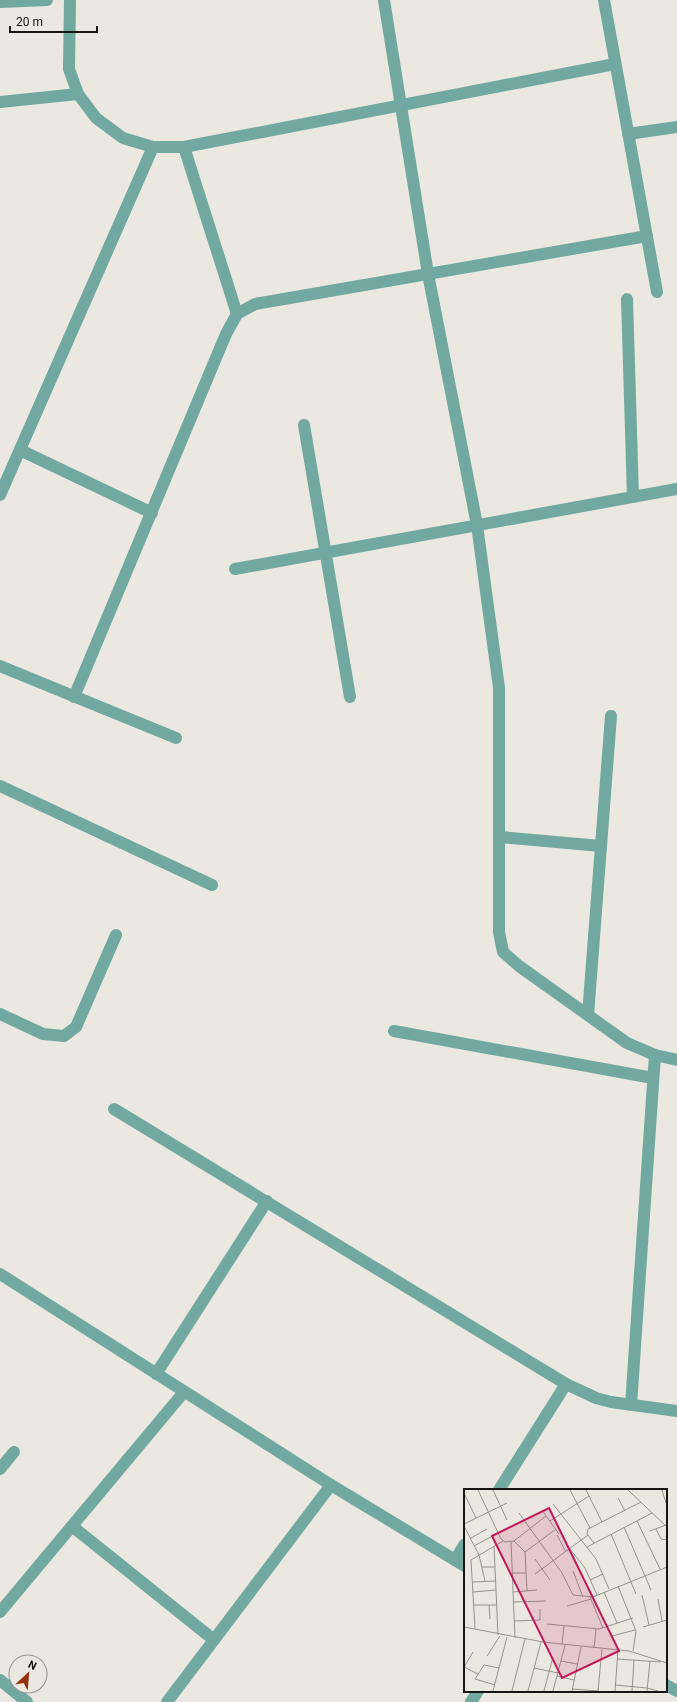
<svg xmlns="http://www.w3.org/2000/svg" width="677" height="1702" viewBox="0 0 677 1702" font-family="Roboto,sans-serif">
<rect width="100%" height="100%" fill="#ebe7e1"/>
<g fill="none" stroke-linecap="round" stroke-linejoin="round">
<g stroke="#71a9a0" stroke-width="12">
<path d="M70,0L69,69L78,94L96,118L123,138L153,147H184L615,64"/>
<path d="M384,0L428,274L477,525L499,688V932L503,952L519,966L627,1043L655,1055L677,1060"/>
<path d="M604,0L657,292"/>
<path d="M0,2L47,0"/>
<path d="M0,102L78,94"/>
<path d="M628,134L677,127"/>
<path d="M184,147L237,314"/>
<path d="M627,299L633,497"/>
<path d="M304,425L350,697"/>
<path d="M20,450L152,513"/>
<path d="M0,495L153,147"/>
<path d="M235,569L677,489"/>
<path d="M0,666L176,738"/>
<path d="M74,697L226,334L237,314L255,304L647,236"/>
<path d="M0,786L212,885"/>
<path d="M500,837L601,846"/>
<path d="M0,1014L43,1034L64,1036L76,1027L116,935"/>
<path d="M588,1015L611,716"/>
<path d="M394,1031L653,1078"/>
<path d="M114,1109L566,1384L596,1398L611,1402L677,1411"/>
<path d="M0,1274L331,1485L465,1566"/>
<path d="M156,1374L267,1201"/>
<path d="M631,1405L655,1055"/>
<path d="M0,1469L14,1452"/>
<path d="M499,1490L566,1384"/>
<path d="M72,1526L214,1640"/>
<path d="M455,1560L465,1544"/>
<path d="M0,1612L184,1392"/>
<path d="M0,1680L27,1702"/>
<path d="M666,1685L677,1691"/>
<path d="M167,1702L331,1485"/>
<path d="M471,1702L478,1691"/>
</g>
</g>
<g transform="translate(464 1489)">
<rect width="203" height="203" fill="#ebe7e1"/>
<path fill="none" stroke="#96938f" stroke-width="1" d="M14,1L37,50L41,53L50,52L82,27M29,1L43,31M106,1L126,39M122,1L138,33M164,1L203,38M198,1L203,17M0,4L12,29M154,9L161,22M89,15L132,70L145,100M78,21L95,45M55,24L98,84L109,106L129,108L203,78M86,32L125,7M173,32L196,80M0,35L43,14M0,37L15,66L21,92M160,38L187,101M192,40L197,50L203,51M186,42L202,36M147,45L172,105M93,46L102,63M7,49L23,40M50,52L61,63M47,53L51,149M130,54L123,45L124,40L177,13M10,57L34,44M30,57L34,146M123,58L188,24M106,60L121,79L133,106M71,70L86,91M18,78H31M109,82L119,108M48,84H62M71,85L124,46M126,91L139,85M8,93L32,92M154,97L172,142L169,162M63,102L61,63L92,40M9,103L32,101M49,103L73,101M140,103L153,134M178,106L185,136M126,108L139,139M194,110L198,132M50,113L82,112M10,116H33M25,116L26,130M103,117L127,110M50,132L76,131V120M83,135L135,140L169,129M0,138L79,153L165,162L203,174M179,138L203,131M11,140L7,71L39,52M148,147L171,141M98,155L100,137M130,159L132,140M23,167L36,147M153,170L197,173M97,172L113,175M0,178L9,163M0,178L14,185M70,179L94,184M93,187L110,191M31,196L11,190L20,176L35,179M151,196L183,199L194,202M108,200L135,202M29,202L43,148M48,202L61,150M64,202L77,153M80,202L89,168M89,202L101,156M108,202L117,158M134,202L138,160M151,202L154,161M168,202L170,171M183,202L186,172"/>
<path fill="#c2185b" fill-opacity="0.15" stroke="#c2185b" stroke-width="2" d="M85,19L155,162L98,189L28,47Z"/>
<rect width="203" height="203" fill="none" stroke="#161513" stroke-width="2"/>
</g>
<g transform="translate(28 1674) rotate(26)"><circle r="19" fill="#ebe7e1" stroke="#96938f"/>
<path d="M0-3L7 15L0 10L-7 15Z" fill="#973010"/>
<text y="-6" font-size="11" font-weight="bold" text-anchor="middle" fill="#161513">N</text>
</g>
<path d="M10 26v6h87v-6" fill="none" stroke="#161513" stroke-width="2"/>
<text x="16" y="26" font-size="12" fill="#161513" stroke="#ebe7e1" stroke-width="3" paint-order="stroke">20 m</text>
</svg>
